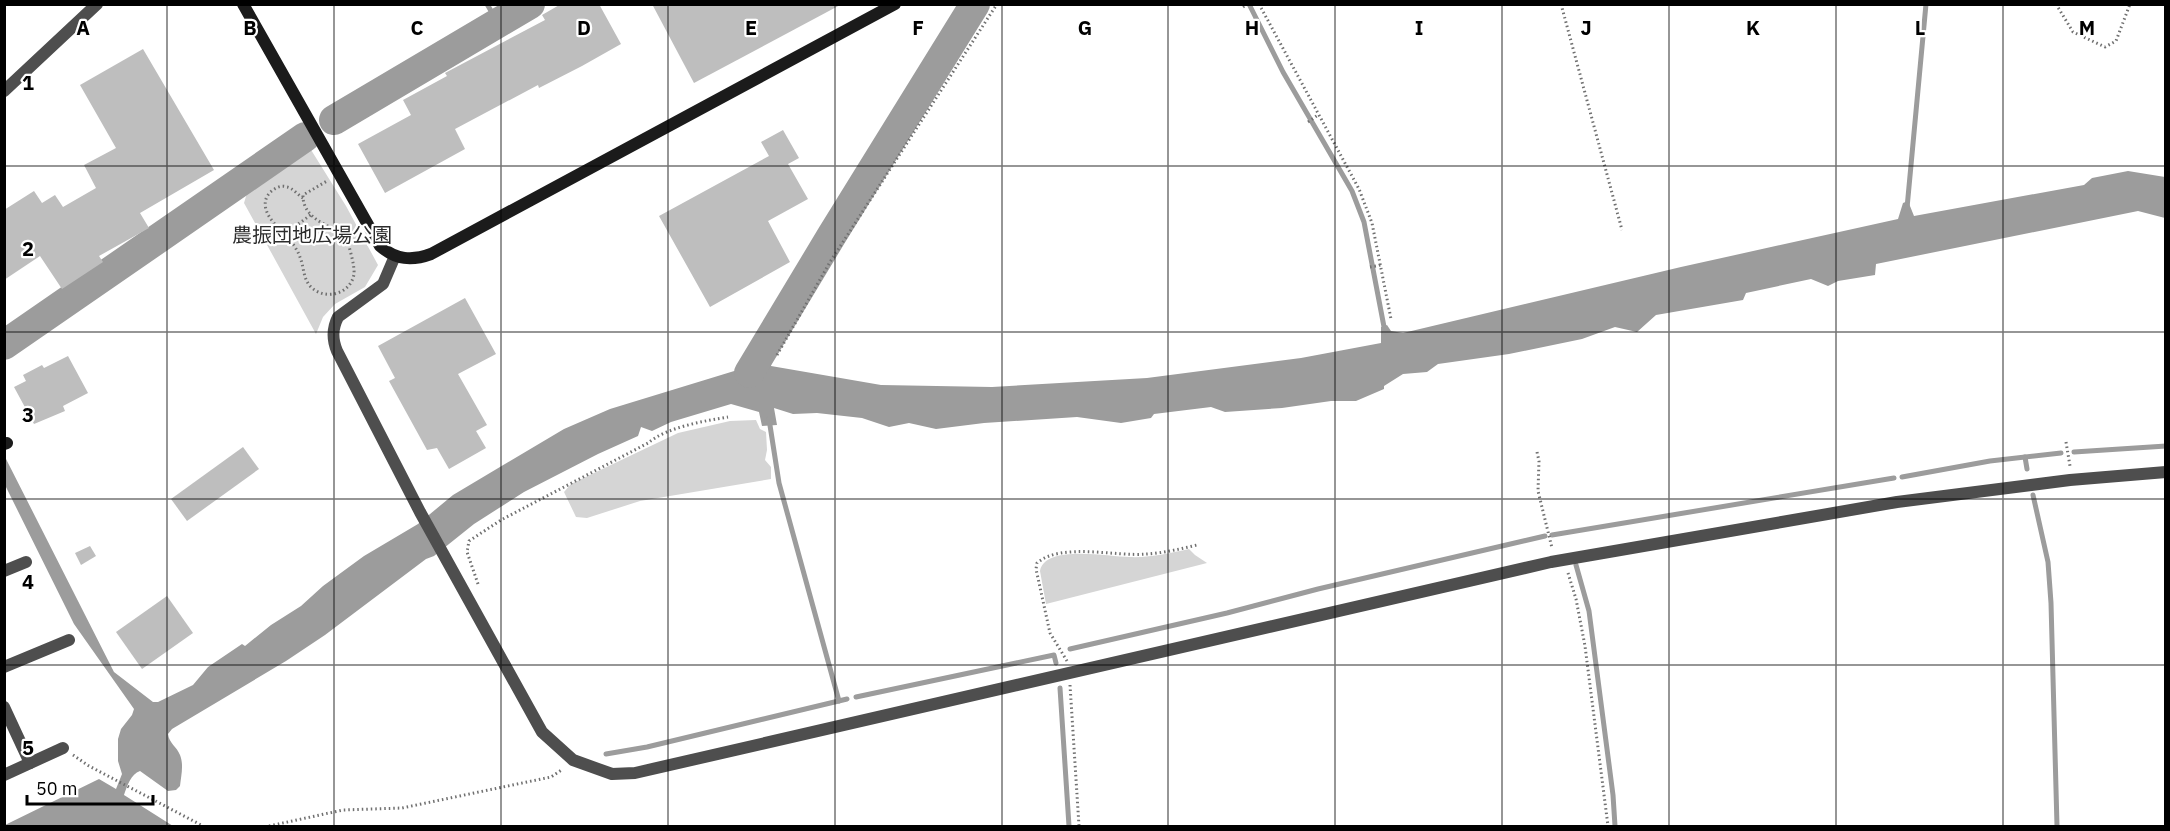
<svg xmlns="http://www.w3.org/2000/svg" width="2170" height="831" viewBox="0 0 2170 831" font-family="'IBM Plex Sans','Noto Sans JP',sans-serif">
<rect width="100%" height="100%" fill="#fff"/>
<g fill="#d5d5d5">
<path d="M308,145L346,206L378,265L365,287L335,304L323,317L316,334L244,203L251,180Z"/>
<path d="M756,420L760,429L766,432L767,450L765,460L771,467V479L640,501L587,518L576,517L564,492L571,484L678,433L730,421Z"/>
<path d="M1189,549L1195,555L1207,563L1046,604L1040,571C1045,544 1109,557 1129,557C1150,558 1170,553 1189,549Z"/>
</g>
<path fill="#9c9c9c" d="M2128,171L2165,177V218L2138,211L1876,264L1875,275L1838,281L1828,286L1811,279L1746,293L1743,300L1656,315L1637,332L1615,327L1582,339L1509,354L1438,364L1427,372L1403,374L1384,386V389L1356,401H1331L1282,408L1225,412L1211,407L1154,414L1151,418L1121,423L1077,417L984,423L936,429L909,423L889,427L862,418L817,413L793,414L774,408L777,425L762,426L759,412L731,404L671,422L652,431L641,427L638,436L598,454L524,492L474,524L434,556L426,559L325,635L286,661L172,729L168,734C169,743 177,747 180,755C184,765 181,776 180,786L176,790L168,791L140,771C131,774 127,786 124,795L173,826H5V825L99,779L116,789L122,774L118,761V739L121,729L132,715L134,709L74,624L5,485L4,455L114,672L153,702H158L193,685L208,667L242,644L245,646L271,625L301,606L323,586L364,556L418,524L453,495L564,429L610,409L744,368L761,336L777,341L772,350L771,366L881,385L992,387L1147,378L1301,358L1381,343V327L1387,325L1391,331L1403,333L1681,267L1898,219L1903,203L1908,201L1914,216L2084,185L2092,178Z"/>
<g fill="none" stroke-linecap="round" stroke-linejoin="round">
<g stroke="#9c9c9c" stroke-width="5">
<path d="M487,4L498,23"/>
<path d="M1249,4L1283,72L1352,191L1364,222L1385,332"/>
<path d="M1907,208L1926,4"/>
<path d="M769,419L779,483L839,701"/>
<path d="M2074,452L2166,446"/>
<path d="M2025,457L2027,469"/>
<path d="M1902,477L1990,461L2061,453"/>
<path d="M2033,495L2048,562L2051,603L2057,826"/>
<path d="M1552,535L1894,478"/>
<path d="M1576,565L1589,611L1613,795L1615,826"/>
<path d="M1070,649L1227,613L1318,589L1545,536"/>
<path d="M1060,688L1069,826"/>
<path d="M856,697L1054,655L1056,663"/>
<path d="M606,754L647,747L847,699"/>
</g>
<g stroke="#9c9c9c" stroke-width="30">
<path d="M334,120L530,4"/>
<path d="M4,345L305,137"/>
<path d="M749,373L832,235L975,4"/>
</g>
</g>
<g fill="#bebebe">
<path d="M561,4H599L621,44L582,66L539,88L538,85L455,129L465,149L385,193L358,144L411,115L403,100L447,76L445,73L545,20L542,15Z"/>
<path d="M652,4H842L694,83Z"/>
<path d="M143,49L214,170L140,213L149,228L99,256L103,262L62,289L40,256L4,280V210L34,191L42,203L55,195L63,207L96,188L84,165L116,148L80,85Z"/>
<path d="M783,130L799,158L788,164L808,199L768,221L790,262L710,307L659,216L769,156L761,142Z"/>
<path d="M465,298L496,354L458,374L487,425L476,431L486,448L449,469L437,448L427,450L389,381L395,378L378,346Z"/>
<path d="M68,356L88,393L63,406L65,411L34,424L14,387L26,381L23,375L42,365L44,368Z"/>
<path d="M243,447L259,469L187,521L171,499Z"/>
<path d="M90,546L96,556L81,565L75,553Z"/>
<path d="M167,596L193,633L142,669L116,632Z"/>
</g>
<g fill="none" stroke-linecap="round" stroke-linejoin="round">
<g stroke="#707070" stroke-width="3" stroke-dasharray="1.5 3" stroke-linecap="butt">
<path d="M1259,4L1359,189L1372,223L1391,319"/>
<path d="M1561,4L1622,230"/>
<path d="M2056,4L2073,32L2105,47L2116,41L2130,4"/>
<path d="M1243,7L1247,4"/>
<path d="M1308,122L1318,115"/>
<path d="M303,198C298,195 293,188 287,187C282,185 277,187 273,190C255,203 272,225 286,233L312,214"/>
<path d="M286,233C290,241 297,248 300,257C304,267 303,279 311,287C325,301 351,294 354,274C355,265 348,243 345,233C328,227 302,217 303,195L327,181"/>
<path d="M1370,267L1381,265"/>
<path d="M777,355L830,262L997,4"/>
<path d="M2066,442L2070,466"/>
<path d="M1537,452L1539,461L1538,491L1552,548"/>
<path d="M1568,573L1576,599L1585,646L1608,826"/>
<path d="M478,584L467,552L469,541L501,520L648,443C667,427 704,421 728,417"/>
<path d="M1067,661L1050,633L1036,569L1037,563C1061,542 1117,557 1146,554C1163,553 1180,549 1197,545"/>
<path d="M1070,685L1079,826"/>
<path d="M73,755L89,766L203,826"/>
<path d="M269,826L343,810L402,808L551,777L563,769"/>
</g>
<g stroke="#4e4e4e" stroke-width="12">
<path d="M4,91L97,4"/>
<path d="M395,256L383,284L338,317C332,329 332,339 337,351L420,512L542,732L573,760L612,774L635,773L1551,562L1897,502L2070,480L2166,472"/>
<path d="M4,571L26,562"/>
<path d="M4,667L69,640"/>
<path d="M4,707L30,763"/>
<path d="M4,775L63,748"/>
</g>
<g stroke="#1b1b1b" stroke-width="12">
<path d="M243,4L380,246C396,260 412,261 431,254L895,4"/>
<path d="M4,444L7,443"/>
</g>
</g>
<path fill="none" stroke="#000" stroke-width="1.5" stroke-opacity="0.55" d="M167,4V826M334,4V826M501,4V826M668,4V826M835,4V826M1002,4V826M1168,4V826M1335,4V826M1502,4V826M1669,4V826M1836,4V826M2003,4V826M4,166H2166M4,332H2166M4,499H2166M4,665H2166"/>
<g text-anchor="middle" stroke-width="4.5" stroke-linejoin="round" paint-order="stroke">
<g font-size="20" fill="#2c2c2c" stroke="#fff">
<text x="312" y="242">農振団地広場公園</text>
</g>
</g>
<g font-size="20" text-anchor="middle" font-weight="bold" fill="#000" stroke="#fff" stroke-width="4.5" stroke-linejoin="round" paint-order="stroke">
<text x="83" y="35">A</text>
<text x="250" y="35">B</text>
<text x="417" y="35">C</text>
<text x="584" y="35">D</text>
<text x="751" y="35">E</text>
<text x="918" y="35">F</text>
<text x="1085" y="35">G</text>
<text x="1252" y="35">H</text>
<text x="1419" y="35">I</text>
<text x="1586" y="35">J</text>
<text x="1753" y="35">K</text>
<text x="1920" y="35">L</text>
<text x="2087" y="35">M</text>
<text x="28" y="90">1</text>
<text x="28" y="256">2</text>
<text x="28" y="422">3</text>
<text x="28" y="589">4</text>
<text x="28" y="755">5</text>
</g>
<rect width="2170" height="831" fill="none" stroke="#000000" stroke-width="12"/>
<path d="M27 795v9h126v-9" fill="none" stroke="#000000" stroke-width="3"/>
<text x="36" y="795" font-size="18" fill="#000000" stroke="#ffffff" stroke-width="4.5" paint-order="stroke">50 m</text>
</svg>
